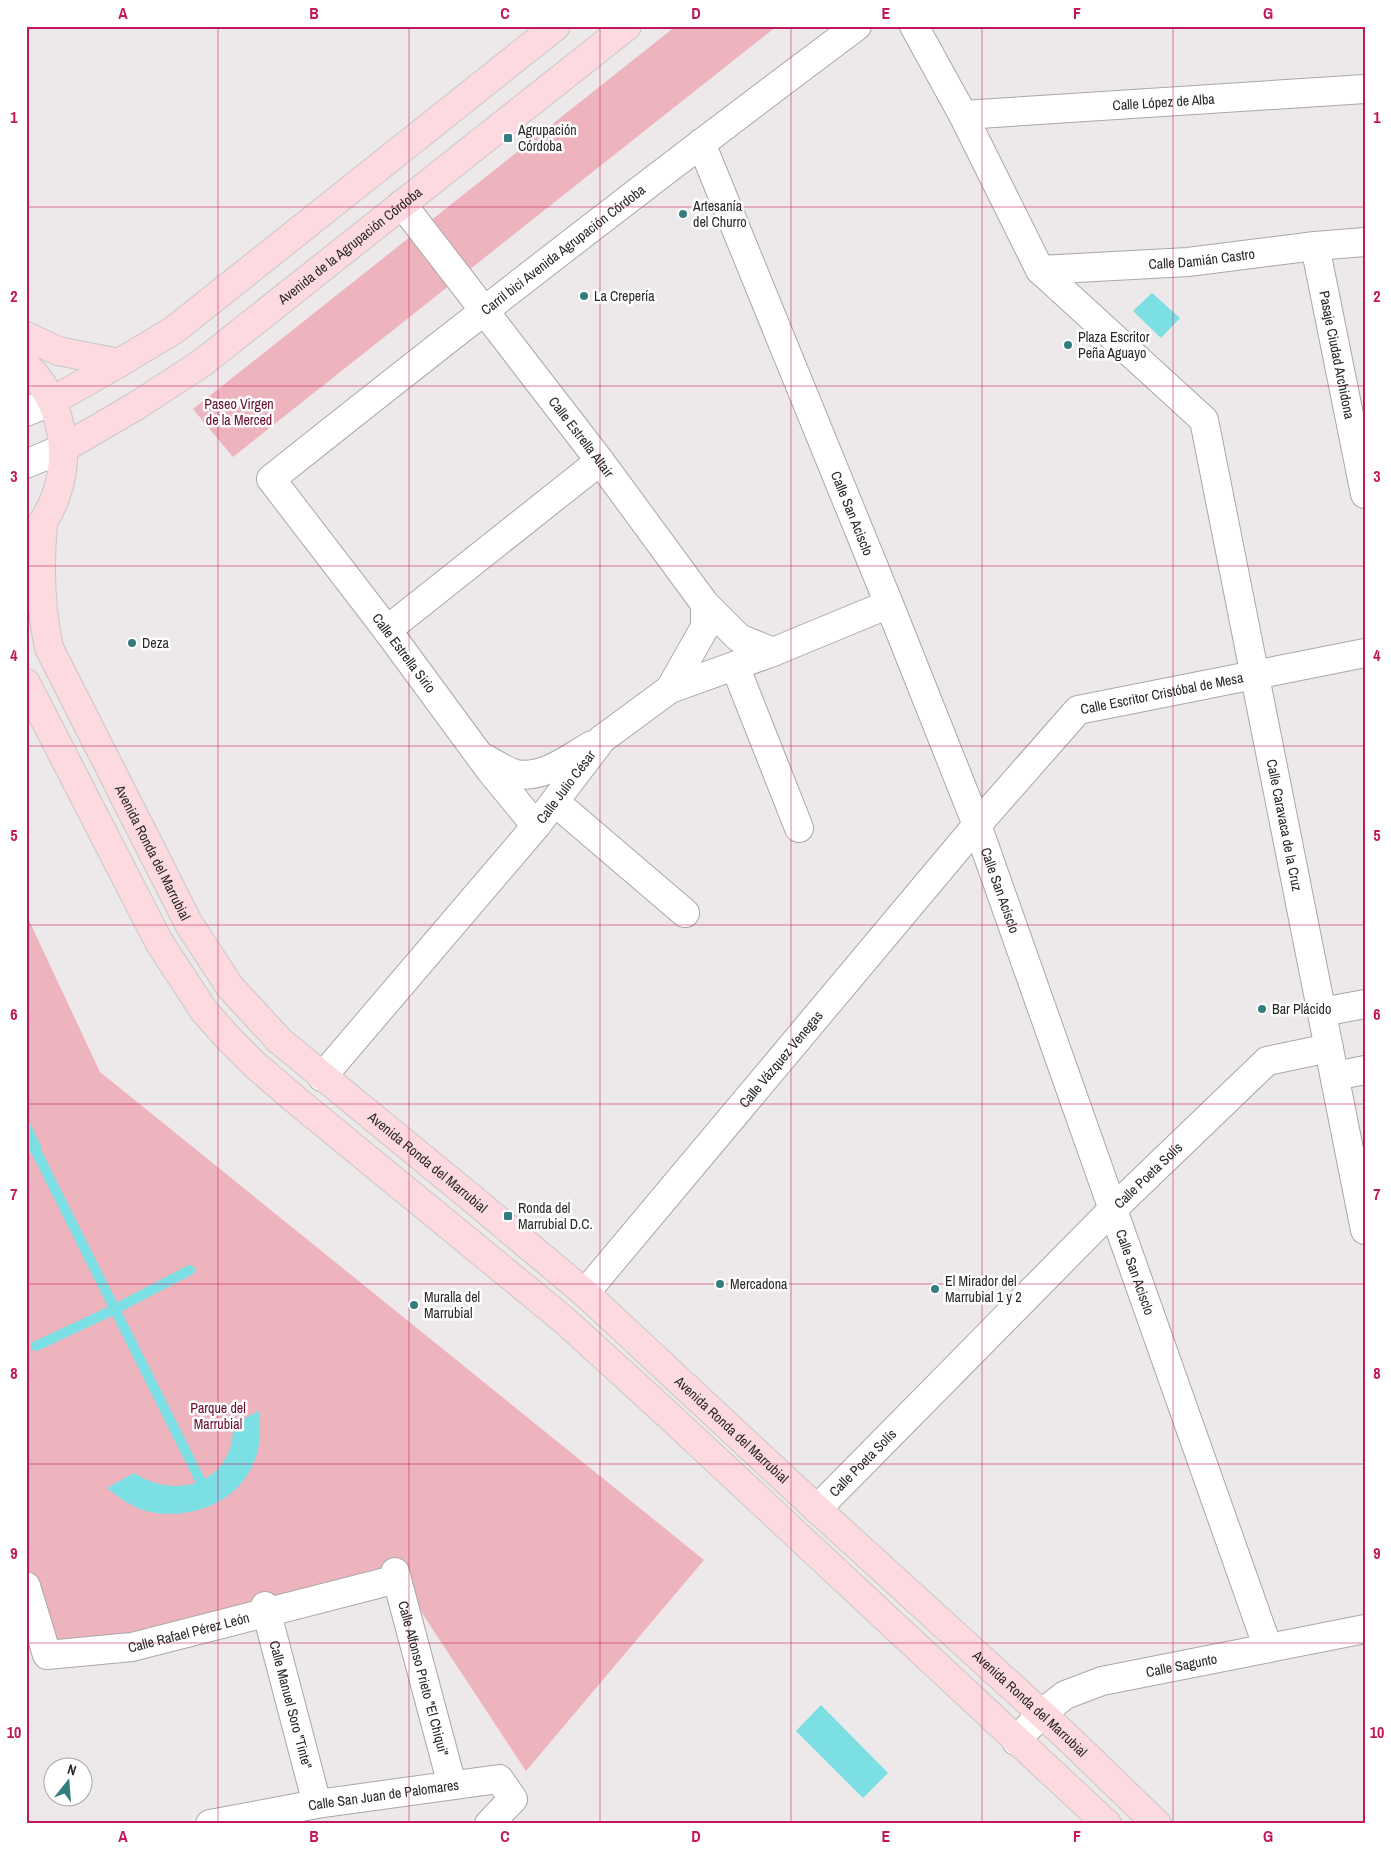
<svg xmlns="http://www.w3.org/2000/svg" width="1391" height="1850" viewBox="0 0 1391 1850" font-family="'Archivo Narrow',sans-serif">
<rect width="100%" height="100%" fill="#ede8e9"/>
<g fill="#eeb4be">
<path d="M676,26H777L233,457L193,409Z"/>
<path d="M26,914L100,1072L704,1560L526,1771L395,1572L47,1655L26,1586Z"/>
</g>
<g fill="#7bdfe3">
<path d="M1152,293L1180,318L1161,338L1133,311Z"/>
<path d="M26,1115L42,1148L28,1154L26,1150Z"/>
<path d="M259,1411C260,1425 261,1440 257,1453C244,1501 191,1522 146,1511C131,1507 119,1497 107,1488L134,1473C179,1502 235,1481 233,1424Z"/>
<path d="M821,1705L888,1773L863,1798L796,1731Z"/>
</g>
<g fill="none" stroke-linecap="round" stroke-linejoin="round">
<g stroke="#7bdfe3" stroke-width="10">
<path d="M36,1151L201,1482"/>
<path d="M36,1346L115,1309L190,1270"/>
</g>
<g stroke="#aba7a7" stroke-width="30">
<g id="street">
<path id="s1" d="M914,26L963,115L1040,270L1204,420L1365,1230"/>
<path id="s2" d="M963,115L1365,89"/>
<path id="s3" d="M701,143L889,604L977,825L1268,1648"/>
<path id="s4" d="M402,204L600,461L705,604L739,638L773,652"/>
<path id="s5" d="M1315,246L1365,494"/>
<path id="s6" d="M1040,270L1188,262L1315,246L1365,242"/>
<path d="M387,630L600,461"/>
<path d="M735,666L799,828"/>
<path d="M670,689L705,627V604"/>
<path d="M484,758C494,763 505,771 516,774C544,779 569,758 592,745"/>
<path d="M555,802L685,913"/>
<path id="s7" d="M536,826L490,770L387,630L271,479C464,325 659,174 857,26"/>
<path d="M1322,1012L1365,1004"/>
<path d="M1335,1076L1365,1070"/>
<path id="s8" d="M322,1077L536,826L602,739L670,689L773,652L889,604"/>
<path id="s9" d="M585,1293L977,825L1078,710L1365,653"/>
<path id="s10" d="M817,1509L1112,1210L1267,1061L1329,1048"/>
<path id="s11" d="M395,1572L452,1785"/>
<path id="s12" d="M26,1586L47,1655L132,1647L397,1579"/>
<path id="s13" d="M265,1606L317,1804"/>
<path id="s14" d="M210,1824L317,1804L499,1779L513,1799L489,1824"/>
</g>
</g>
<g stroke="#aba7a7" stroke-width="30">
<g id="secondary">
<path d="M26,412L52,401"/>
<path d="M26,464L64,448"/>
<path id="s15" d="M1016,1741L1041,1714L1065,1695L1102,1681L1365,1629"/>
</g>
</g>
<g stroke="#c8c7c7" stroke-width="30">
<g id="primary">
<path d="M26,336L58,351L119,363"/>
<path d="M26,365C73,411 76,488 31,537"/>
<path d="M52,401L119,363L174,330L556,26"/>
<path id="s16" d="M64,448L136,406L202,363L627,26"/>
<path id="s17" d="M43,524C39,567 40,605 49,648L189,924L230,987L280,1041L463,1191L585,1293L817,1509L1066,1736L1157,1824"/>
<path d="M26,683L159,942L204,1011L229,1039L255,1065L297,1101L564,1320L666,1413L1107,1824"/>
</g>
</g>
<use href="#street" stroke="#fff" stroke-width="28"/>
<use href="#secondary" stroke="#fff" stroke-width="28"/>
<use href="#primary" stroke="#fddae0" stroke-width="28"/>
</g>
<path fill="none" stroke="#c2185b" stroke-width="1" stroke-opacity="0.55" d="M218,26V1824M409,26V1824M600,26V1824M791,26V1824M982,26V1824M1173,26V1824M26,207H1365M26,386H1365M26,566H1365M26,746H1365M26,925H1365M26,1104H1365M26,1284H1365M26,1464H1365M26,1643H1365"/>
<g fill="#347d7f" stroke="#fff" stroke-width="2">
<rect x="503" y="133" width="10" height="10" rx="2.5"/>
<circle cx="683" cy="214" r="5"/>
<circle cx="584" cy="296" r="5"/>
<circle cx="1068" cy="345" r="5"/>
<circle cx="132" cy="643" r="5"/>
<circle cx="1262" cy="1009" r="5"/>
<rect x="503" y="1211" width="10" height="10" rx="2.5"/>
<circle cx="720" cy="1284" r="5"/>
<circle cx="935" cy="1289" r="5"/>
<circle cx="414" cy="1305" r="5"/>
</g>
<g text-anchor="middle" stroke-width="5" stroke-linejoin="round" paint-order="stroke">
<g font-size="14" fill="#2a2828" stroke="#fff">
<text dy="5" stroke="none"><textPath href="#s2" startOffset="201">Calle López de Alba</textPath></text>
<text dy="5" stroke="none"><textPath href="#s16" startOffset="351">Avenida de la Agrupación Córdoba</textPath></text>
<text dy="5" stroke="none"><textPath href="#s7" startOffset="808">Carril bici Avenida Agrupación Córdoba</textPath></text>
<text dy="5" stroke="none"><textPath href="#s6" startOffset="162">Calle Damián Castro</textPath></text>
<text dy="5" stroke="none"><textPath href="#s5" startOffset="111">Pasaje Ciudad Archidona</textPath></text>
<text dy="5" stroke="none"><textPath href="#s4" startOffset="294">Calle Estrella Altair</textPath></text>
<text dy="5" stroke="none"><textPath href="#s3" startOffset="400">Calle San Acisclo</textPath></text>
<text transform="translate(404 653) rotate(53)" y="5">Calle Estrella Sirio</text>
<text dy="5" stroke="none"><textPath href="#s9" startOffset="849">Calle Escritor Cristóbal de Mesa</textPath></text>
<text dy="5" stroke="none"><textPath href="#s8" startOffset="379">Calle Julio César</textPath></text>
<text dy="5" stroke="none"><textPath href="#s1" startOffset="910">Calle Caravaca de la Cruz</textPath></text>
<text dy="5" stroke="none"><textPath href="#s17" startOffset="354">Avenida Ronda del Marrubial</textPath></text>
<text dy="5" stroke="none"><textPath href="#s3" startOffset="805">Calle San Acisclo</textPath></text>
<text dy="5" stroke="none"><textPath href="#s9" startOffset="305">Calle Vázquez Venegas</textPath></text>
<text dy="5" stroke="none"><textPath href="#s17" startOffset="774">Avenida Ronda del Marrubial</textPath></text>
<text dy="5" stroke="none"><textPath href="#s10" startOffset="470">Calle Poeta Solís</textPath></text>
<text dy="5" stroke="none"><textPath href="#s3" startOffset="1210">Calle San Acisclo</textPath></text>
<text dy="5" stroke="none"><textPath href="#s17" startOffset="1179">Avenida Ronda del Marrubial</textPath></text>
<text dy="5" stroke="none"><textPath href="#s10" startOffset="65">Calle Poeta Solís</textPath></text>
<text dy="5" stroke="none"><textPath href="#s12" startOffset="216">Calle Rafael Pérez León</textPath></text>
<text dy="5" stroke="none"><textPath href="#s15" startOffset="188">Calle Sagunto</textPath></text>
<text dy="5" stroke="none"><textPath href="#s11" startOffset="110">Calle Alfonso Prieto "El Chiqui"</textPath></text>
<text dy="5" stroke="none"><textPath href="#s17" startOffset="1584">Avenida Ronda del Marrubial</textPath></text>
<text dy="5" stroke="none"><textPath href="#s13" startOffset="102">Calle Manuel Soro "Tinte"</textPath></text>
<text dy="5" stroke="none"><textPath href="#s14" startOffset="176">Calle San Juan de Palomares</textPath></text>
</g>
<g font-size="14" fill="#2a2828" stroke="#fff" text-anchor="start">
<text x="518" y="135">Agrupación<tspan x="518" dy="16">Córdoba</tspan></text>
<text x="693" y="211">Artesanía<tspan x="693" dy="16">del Churro</tspan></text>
<text x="594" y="301">La Crepería</text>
<text x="1078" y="342">Plaza Escritor<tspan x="1078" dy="16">Peña Aguayo</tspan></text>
<text x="142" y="648">Deza</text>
<text x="1272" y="1014">Bar Plácido</text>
<text x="518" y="1213">Ronda del<tspan x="518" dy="16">Marrubial D.C.</tspan></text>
<text x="945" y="1286">El Mirador del<tspan x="945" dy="16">Marrubial 1 y 2</tspan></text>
<text x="730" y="1289">Mercadona</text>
<text x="424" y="1302">Muralla del<tspan x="424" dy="16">Marrubial</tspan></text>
</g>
<g font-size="14" fill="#66092b" stroke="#fff">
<text x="239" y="409">Paseo Virgen<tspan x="239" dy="16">de la Merced</tspan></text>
<text x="218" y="1413">Parque del<tspan x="218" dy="16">Marrubial</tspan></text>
</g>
</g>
<rect width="1391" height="1850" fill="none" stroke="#ffffff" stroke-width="55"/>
<g transform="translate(68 1782) rotate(17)"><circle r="24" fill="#ffffff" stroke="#aaa9a9"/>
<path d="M0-4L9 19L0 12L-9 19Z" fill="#347d7f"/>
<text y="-8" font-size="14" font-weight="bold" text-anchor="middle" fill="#2a2828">N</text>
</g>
<rect x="28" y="28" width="1336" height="1794" fill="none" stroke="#c2185b" stroke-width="2"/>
<g font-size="16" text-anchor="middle" font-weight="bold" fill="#c2185b">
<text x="123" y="19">A</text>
<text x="314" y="19">B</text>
<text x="505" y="19">C</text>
<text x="696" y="19">D</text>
<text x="886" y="19">E</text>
<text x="1077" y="19">F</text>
<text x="1268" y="19">G</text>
<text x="14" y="123">1</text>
<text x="1377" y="123">1</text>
<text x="14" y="302">2</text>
<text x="1377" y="302">2</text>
<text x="14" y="482">3</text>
<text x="1377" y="482">3</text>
<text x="14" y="661">4</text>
<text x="1377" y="661">4</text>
<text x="14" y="841">5</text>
<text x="1377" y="841">5</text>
<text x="14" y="1020">6</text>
<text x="1377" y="1020">6</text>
<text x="14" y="1200">7</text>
<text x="1377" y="1200">7</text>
<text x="14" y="1379">8</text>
<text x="1377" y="1379">8</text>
<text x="14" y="1559">9</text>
<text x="1377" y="1559">9</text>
<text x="14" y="1738">10</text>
<text x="1377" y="1738">10</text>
<text x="123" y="1842">A</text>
<text x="314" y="1842">B</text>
<text x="505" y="1842">C</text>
<text x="696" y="1842">D</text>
<text x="886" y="1842">E</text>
<text x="1077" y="1842">F</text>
<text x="1268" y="1842">G</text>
</g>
</svg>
